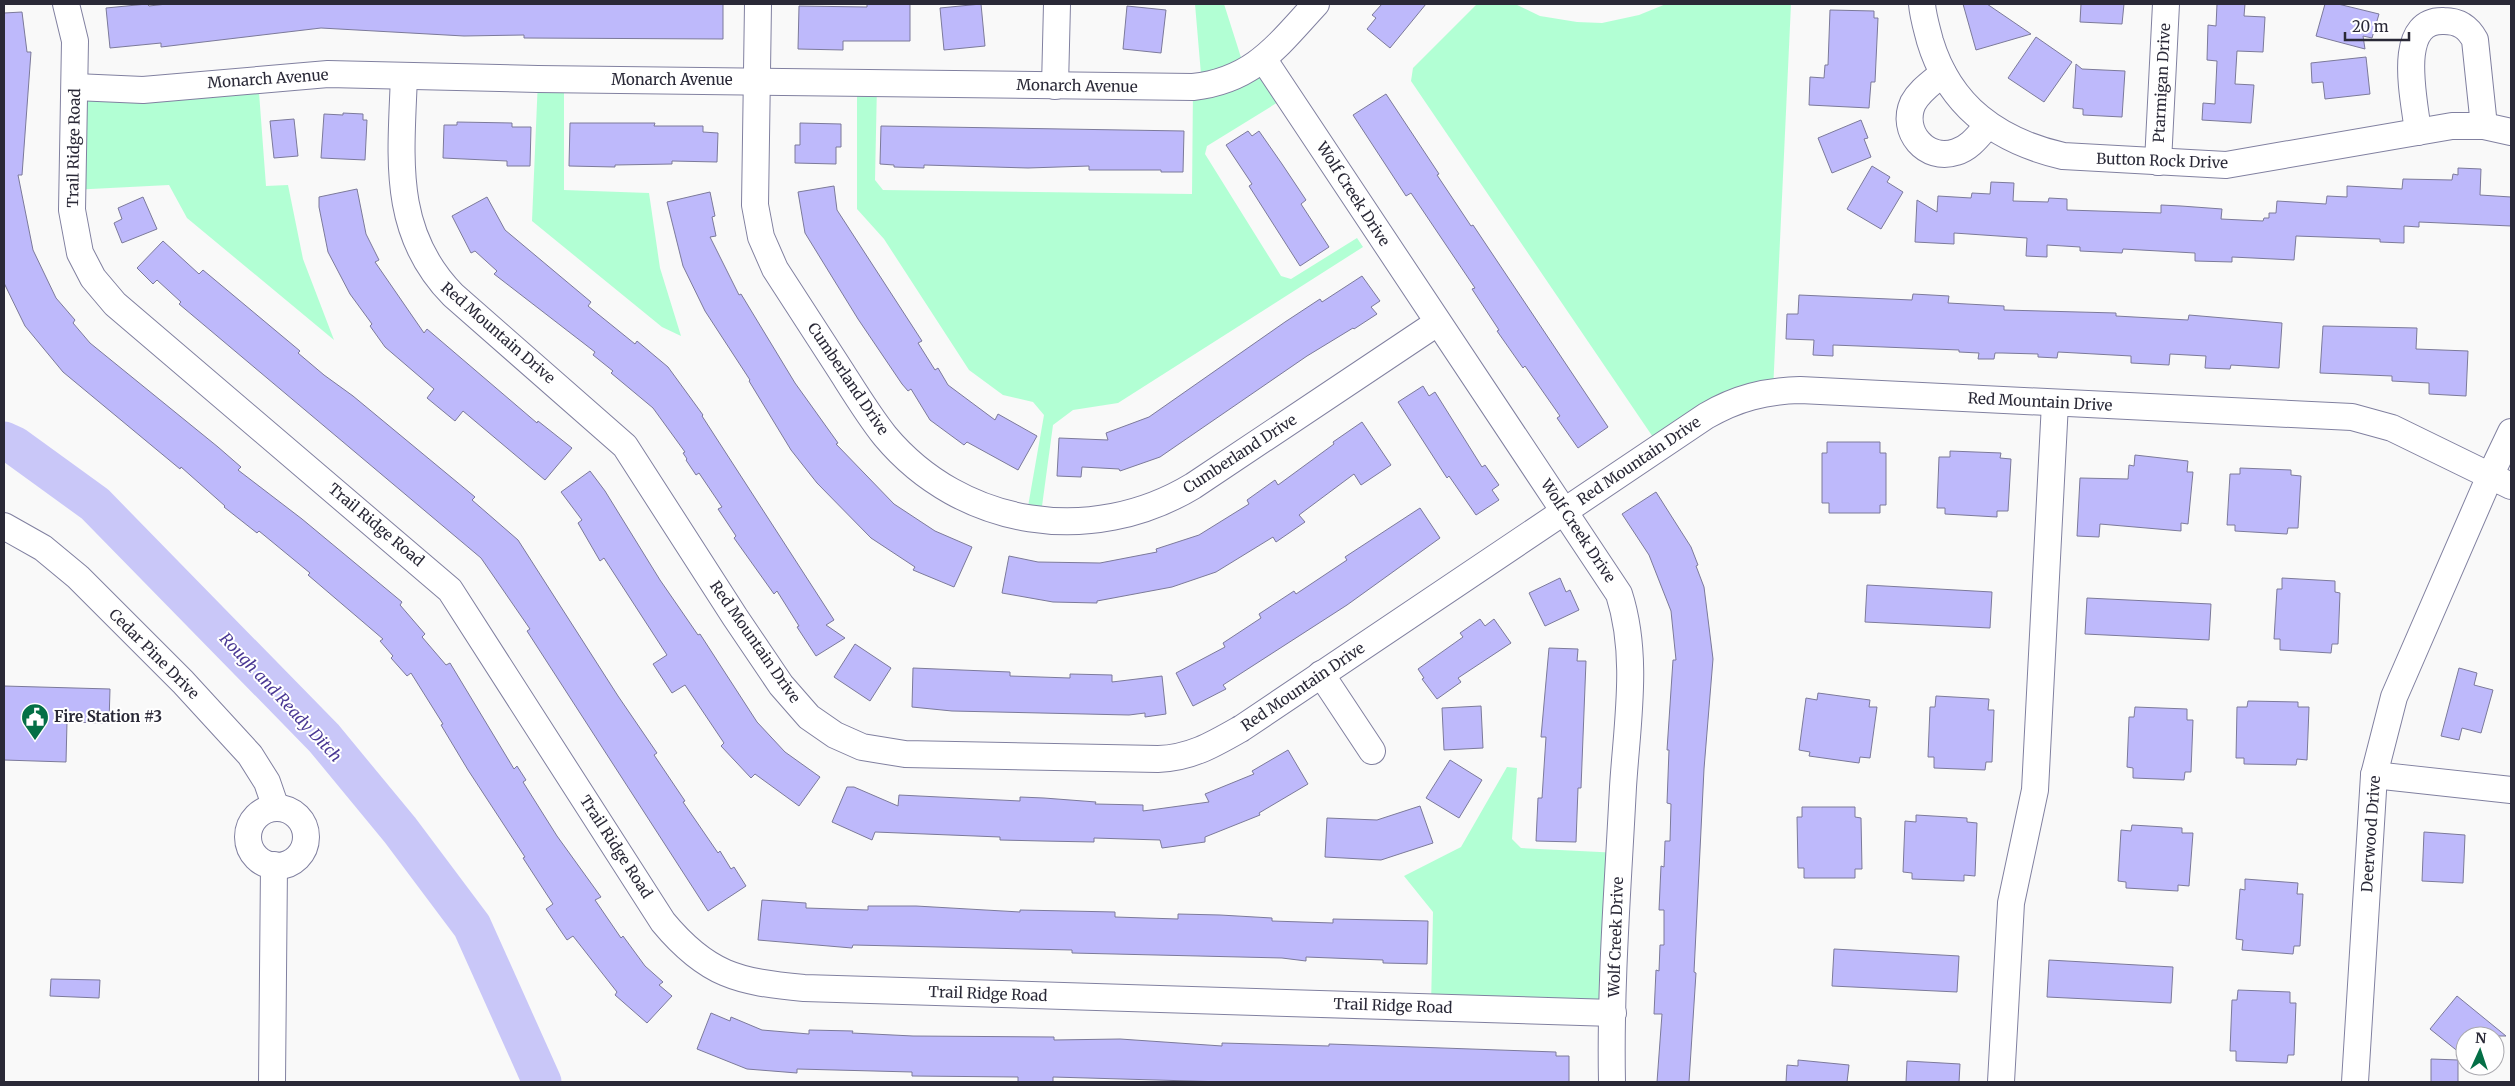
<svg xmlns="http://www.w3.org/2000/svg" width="2515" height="1086" viewBox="0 0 2515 1086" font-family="Merriweather,serif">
<rect width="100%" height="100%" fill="#f9f9f9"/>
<g fill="#b2ffd4">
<path d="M1195,4H1224L1245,70L1264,60L1288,96L1207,146L1205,154L1281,276L1291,279L1357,238L1363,247L1118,403L1073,410L1053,425L1040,521L1026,518L1044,415L1033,402L1003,395L969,370L884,239L857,209V84H877L875,180L883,190L1192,194L1193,87L1202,86Z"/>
<path d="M1477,4H1515L1540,16L1577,22L1602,23L1639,15L1666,4H1791L1773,391L1659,446L1411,81L1413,68Z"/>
<path d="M258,79L266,186L288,185L303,259L334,340L187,218L169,185L71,190L75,87Z"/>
<path d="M538,79L564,80V190L649,193L660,268L681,336L662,327L532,221Z"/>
<path d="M1507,767L1517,768L1512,839L1521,848L1620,853L1613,1013L1431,1007L1433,912L1404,876L1461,847Z"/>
</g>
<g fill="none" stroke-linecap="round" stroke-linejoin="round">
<path stroke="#c9c7f8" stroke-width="39" d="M4,441L15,446L95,504L324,738L400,830L472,926L542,1082"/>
</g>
<g fill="#beb9fb" stroke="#7c7a9a">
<path d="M147,4L149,6L167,4H723V39L524,38V35L464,36L321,28L161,47V43L110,48L106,8Z"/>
<path d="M867,4H910V41H843V50L798,49L799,6L867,7Z"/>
<path d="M981,4L985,46L944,50L940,8Z"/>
<path d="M1382,4H1426L1390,48L1367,29L1376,18L1372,15Z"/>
<path d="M1963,4H1987L2031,34L1976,50Z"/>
<path d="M2081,4H2124L2122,24L2080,22Z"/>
<path d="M2217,4H2245L2244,16L2265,17L2263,52L2237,51L2235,84L2254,85L2251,123L2202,120L2203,103L2215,104L2217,61L2207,60L2208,25L2216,26Z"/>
<path d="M2325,4H2338L2379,14L2372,38L2363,36L2365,49L2316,36Z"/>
<path d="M1127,6L1166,10L1161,53L1123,49Z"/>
<path d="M1830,10L1874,11V18H1878L1875,82H1871L1869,108L1809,105L1810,77L1824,78L1825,65H1828Z"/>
<path d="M22,12L27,52H31L22,175H18L33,250L56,298L75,320L73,323L90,343L218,447L241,467L238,470L302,519L402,602L400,605L425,634L422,637L446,665L450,663L514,769L517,766L526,780L523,782L557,836L601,897L595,900L621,938L623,936L645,966L663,982L659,985L672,996L647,1023L615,995L617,992L573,936L567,940L546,909L553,904L523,858L525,857L468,770L441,725L443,724L411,673L407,676L391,658L393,656L380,641L383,639L308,575L310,573L259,531L257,533L224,507L225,506L181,467L180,469L145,440L63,372L25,326L4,283V13Z"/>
<path d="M2036,37L2072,62L2044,102L2008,78Z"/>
<path d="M2366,57L2370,94L2325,99L2323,82L2312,83L2311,63Z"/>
<path d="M2076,64L2082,69L2125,71L2122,117L2083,115V109L2073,108Z"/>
<path d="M1386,94L1439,174L1437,175L1471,226L1473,225L1608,427L1578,448L1557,418L1560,416L1525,366L1523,368L1497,331L1499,330L1472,289L1475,288L1411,193L1406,196L1353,115Z"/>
<path d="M343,113L363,114V120H367L365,160L321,158L324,114L343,115Z"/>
<path d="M294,119L298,156L274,158L270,121Z"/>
<path d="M1861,120L1868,138L1864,139L1871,157L1832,173L1818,138Z"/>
<path d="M457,122L512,123V127H531L530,166H507V161L443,158L444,125H457Z"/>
<path d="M570,123H655L654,126H703V132L718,133L717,162L672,161V164L615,165V167L569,166Z"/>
<path d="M800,123L841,124V147H836V164L795,163V145H800Z"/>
<path d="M881,126L1184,131L1183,172H1161V170H1089V166L1028,168L924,165V168L894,167V165L880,164Z"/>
<path d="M1248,131L1252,136L1259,131L1282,164L1306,200L1301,204L1329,247L1300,266L1249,186L1252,184L1226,145Z"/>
<path d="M1872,166L1890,177L1887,182L1903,192L1881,229L1847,209Z"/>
<path d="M2458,168L2481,169L2480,195L2511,197V226L2419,222V227L2404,226V243L2380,242V239L2296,236L2294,260L2232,257V262L2195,261V253L2123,249L2122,253L2080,251V247L2047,245V257L2026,256L2027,238L1954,233V244L1915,242L1917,200L1937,212L1938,196L1971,198L1972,193L1990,194L1991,182L2014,183L2013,201L2048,202L2049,198L2067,199V210L2161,213V205L2181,206L2222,209L2221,219L2263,221L2264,218H2269V213H2276L2277,201L2326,204L2327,196L2347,197V186L2402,189L2403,179L2452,180L2453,174L2458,175Z"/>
<path d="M834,186L837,210L922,341L918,343L935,370L938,368L948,385L995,420L998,414L1037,436L1018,470L967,442L964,445L930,420L911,389L908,391L902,384L858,319L805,233L798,192Z"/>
<path d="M357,189L366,234L379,260L375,262L424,333L427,329L537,423L538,421L572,448L545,480L463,411L455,421L427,398L434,389L385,347L370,326L372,324L350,294L328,252L319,207V197Z"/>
<path d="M710,192L715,216L712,217L716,236L710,237L739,295L741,294L795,383L838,443L836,444L894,504L935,531L972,547L954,587L913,570L915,567L871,538L817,483L791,450L749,381L750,380L705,311L683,266L667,202Z"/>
<path d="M143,197L157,229L122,243L114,223L122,219L118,208Z"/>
<path d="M487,197L505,230L591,302L588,306L635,344L637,341L668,367L703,415L702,416L834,620L826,625L845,638L816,656L797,627L799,626L777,591L774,594L734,538L736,536L718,509L722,507L699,473L696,475L686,460L687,459L683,453L685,452L653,408L611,373L613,371L593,355L595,352L494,274L497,271L475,251L471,253L452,216Z"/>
<path d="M163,241L199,274L203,270L300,351L298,353L324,375L353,396L475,497L472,500L518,540L618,696L657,753L654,755L685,801L683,802L718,853L720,851L731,869L734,867L746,886L708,911L527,631L530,629L481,558L179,304L181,302L157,280L153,284L137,268Z"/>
<path d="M1362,276L1380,301L1371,307L1377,314L1354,329L1353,328L1307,356L1160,457L1120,471L1119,469L1082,467L1081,477L1057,476L1059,438L1108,440L1106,433L1149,417L1285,322L1320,299L1322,302Z"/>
<path d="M1913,294L1949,296L1948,303L2004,306V310L2116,313V316L2188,320L2189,315L2282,323L2279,368L2231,365L2230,369L2205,368L2206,356L2170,354L2169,365L2131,363V356L2058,352L2057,358L2038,357V354L2002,353H1995L1994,359H1978L1979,353L1959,352V350L1833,345V356L1813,355L1814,340L1786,339L1787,314H1798L1799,295L1912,300Z"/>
<path d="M2323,326L2417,328L2416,349L2468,351L2466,396L2429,394V383L2392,381V376L2320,373Z"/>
<path d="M1423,386L1429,396L1435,392L1482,467L1485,465L1499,485L1492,490L1499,500L1476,515L1449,476L1447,478L1398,402Z"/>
<path d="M1362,422L1391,465L1361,485L1354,474L1299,515L1305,522L1276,542L1273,537L1216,572L1172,587L1097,601V603L1053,602L1002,593L1009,556L1038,562L1100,563L1157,552L1156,549L1199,535L1249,504L1247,500L1275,480L1278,485L1334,444L1333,442Z"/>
<path d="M1827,442H1880V453H1886V505H1880V513H1829V503H1822V453H1827Z"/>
<path d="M1950,451L2001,453L2000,458L2011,459L2008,511H1997V517L1945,514V508H1937L1939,457H1950Z"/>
<path d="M2135,455L2188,461L2187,472H2193L2188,524L2181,523V531L2100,524L2099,537L2077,536L2080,478L2128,479L2129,465L2134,466Z"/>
<path d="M2240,468L2291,470V475L2301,476L2298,528H2288L2287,534L2235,531V525H2227L2230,474H2240Z"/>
<path d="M590,471L605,491L660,580L698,635L700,634L757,722L785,752L820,777L799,806L755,774L751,778L721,746L724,743L685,685L672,693L653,664L667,655L604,558L600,561L578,523L582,520L561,492Z"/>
<path d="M1656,492L1691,547L1698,565L1696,566L1704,587L1713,659L1704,769L1694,972L1696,973L1689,1082H1657L1662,1014H1654L1656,970L1659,971L1660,945H1664V910H1659L1661,866L1664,867L1665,841H1670L1671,804L1667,803L1669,750H1667L1673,660H1676L1671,611L1649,555L1622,514Z"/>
<path d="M1420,508L1440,538L1347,605L1223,685L1226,689L1193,706L1176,673L1225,647L1223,643L1261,618L1259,614L1294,591L1296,594L1347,560L1345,557Z"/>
<path d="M1560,578L1566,592L1570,590L1579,610L1545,626L1529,593Z"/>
<path d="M2282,578L2335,581V592L2340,593L2338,644H2332L2331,653L2280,650V639H2274L2277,589H2282Z"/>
<path d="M1867,585L1992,592L1990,628L1865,622Z"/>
<path d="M2087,598L2211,604L2209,640L2085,634Z"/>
<path d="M1480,619L1485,626L1494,619L1511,643L1458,678L1461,682L1437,699L1422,679L1424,678L1418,669L1463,637L1460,633Z"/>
<path d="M855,644L891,668L870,701L834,677Z"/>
<path d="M1549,648L1578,649L1577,661H1586L1581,788H1578L1576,842L1536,841L1538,798H1542L1546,737H1541Z"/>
<path d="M913,668L1010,672V676L1070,678V674L1112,675V682L1162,676L1166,714L1145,717V713L1129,715L952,711L912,707Z"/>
<path d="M2459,668L2477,673L2474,685L2493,690L2481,733L2462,728L2459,740L2441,736Z"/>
<path d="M4,686L110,689L109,723L67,722L66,762L4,760Z"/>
<path d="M1818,693L1870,700L1869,707H1877L1870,758L1860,757L1859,763L1809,756L1810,752L1799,750L1806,698L1817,700Z"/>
<path d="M1936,696L1989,699L1988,710H1994L1992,762H1986L1985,770L1934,768V757H1928L1930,707H1935Z"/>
<path d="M2248,701L2298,702V707H2309L2307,760L2297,759L2296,765L2244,764V758H2236L2237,707H2247Z"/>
<path d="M1481,706L1483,748L1444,750L1442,708Z"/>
<path d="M2135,707L2187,709V720H2193L2191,772H2185L2184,780L2133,778V768L2127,767L2129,717H2134Z"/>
<path d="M1288,750L1308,784L1259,813L1260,815L1205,837V842L1162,848L1160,840L1094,838V842L1042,841L1000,840V837L875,832L872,840L832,822L847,787H854L898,806L899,795L1020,801V797L1044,798L1096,802L1095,804L1143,805V811L1209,802L1205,794L1254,774L1252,771Z"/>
<path d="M1450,760L1482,780L1459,818L1426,798Z"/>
<path d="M1420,806L1433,843L1381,860L1325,857L1327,818L1377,820Z"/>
<path d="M1802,807H1855V817L1861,818L1862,869H1855V878H1804V868H1798L1797,817H1802Z"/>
<path d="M1916,815L1967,818V822L1977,823L1975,876L1964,875V881L1912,879V873L1903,872L1905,821L1916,822Z"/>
<path d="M2132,825L2182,828V833H2193L2189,886L2178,885V891L2126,888V882L2118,881L2121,830L2131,831Z"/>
<path d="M2424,832L2465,835L2463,883L2422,881Z"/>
<path d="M2245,879L2298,883L2297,894H2303L2300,946H2294L2293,954L2242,950L2243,940L2236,939L2240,889L2245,890Z"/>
<path d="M762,900L806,903V908L868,910V906H916L1020,912V910L1115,912V917L1178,919V914L1220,915L1272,918V921L1333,923V919L1428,921L1427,964L1383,963V960L1306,957V961L1282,958L1072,953V950L853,945L852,948L758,940Z"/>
<path d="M1834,949L1959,956L1957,992L1832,986Z"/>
<path d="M2049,960L2173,967L2171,1003L2047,997Z"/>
<path d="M51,979L100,980L99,998L50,996Z"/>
<path d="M2238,990L2290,992V1003H2296L2294,1055H2288L2287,1063L2236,1061V1051H2230L2232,1000H2237Z"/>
<path d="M2457,996L2506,1036H2465V1057L2430,1029Z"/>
<path d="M711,1013L730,1021L731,1017L762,1030L809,1034V1030L853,1031L852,1033L913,1036L1054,1037V1040L1120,1039L1222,1046V1043L1329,1046V1044L1556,1052V1056H1569V1082H1225L1053,1077V1082H1018V1077L912,1076V1072L797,1069V1073L747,1069L697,1049Z"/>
<path d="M2431,1059L2458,1060V1082H2431Z"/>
<path d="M1798,1060L1849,1065L1847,1082H1786L1787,1065L1798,1066Z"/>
<path d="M1907,1061L1960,1064L1959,1082H1906Z"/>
</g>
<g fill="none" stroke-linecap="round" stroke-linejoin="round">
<g stroke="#8180a0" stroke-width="28">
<g id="minor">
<path d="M66,4L75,41L72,210L80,253L93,278L115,304L450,590L663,922C707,975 738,982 804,988L1613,1013"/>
<path d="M758,4L755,205L761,237L775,269C797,303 819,337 841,371C855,393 869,416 885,436C962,528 1092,547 1193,486L1437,323"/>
<path d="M1922,4C1923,17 1927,29 1930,41C1950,107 1998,141 2063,156L2226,165L2452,126H2484L2511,132"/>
<path d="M1264,60L1619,594C1639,656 1627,723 1623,787C1618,885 1610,984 1612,1082"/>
<path d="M1943,73C1933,82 1920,90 1913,103C1900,131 1926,162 1956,152C1970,148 1979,135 1988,125"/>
<path d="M404,76C401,158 391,232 453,295L625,446L735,617L781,685L809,717L835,735L862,747L905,754L1158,759C1191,758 1214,744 1242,728L1706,416C1737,398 1765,391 1800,390L2352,417L2392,428L2511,486"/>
<path d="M1055,86L1057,4"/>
<path d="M75,87L143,90L328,74L538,79L1193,87C1254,80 1277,46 1316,4"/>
<path d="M2418,132C2415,102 2394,19 2444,21C2459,21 2468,27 2475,40L2484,126"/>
<path d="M2158,162L2166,4"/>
<path d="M4,526L43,548L78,577L183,682L250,755L267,782L276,808"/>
<path d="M1321,674L1372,751"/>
<path d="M2374,775L2511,790"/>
<circle cx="277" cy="837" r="29"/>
<path d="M272,1082L274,865"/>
<path d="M2001,1082L2011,903L2035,790L2055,403"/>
<path d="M2355,1082L2374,775L2394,697L2490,476L2511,432"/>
</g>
</g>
<use href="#minor" stroke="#fff" stroke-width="26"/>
</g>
<defs>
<g id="civic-pin" transform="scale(1.4375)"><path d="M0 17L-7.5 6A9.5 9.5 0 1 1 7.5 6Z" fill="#046f46" stroke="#fff"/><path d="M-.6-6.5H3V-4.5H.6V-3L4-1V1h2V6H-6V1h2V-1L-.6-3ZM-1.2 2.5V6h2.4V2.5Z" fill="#fff"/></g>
</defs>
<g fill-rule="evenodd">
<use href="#civic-pin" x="35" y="717"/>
</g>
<g text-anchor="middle" stroke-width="4" stroke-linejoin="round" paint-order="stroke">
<g font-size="15" fill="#2a2937" stroke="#fff">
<text transform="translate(268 79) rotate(-4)" y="5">Monarch Avenue</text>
<text x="672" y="85">Monarch Avenue</text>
<text transform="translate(2162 83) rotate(-87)" y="5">Ptarmigan Drive</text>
<text transform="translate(1077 86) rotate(1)" y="5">Monarch Avenue</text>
<text transform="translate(74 148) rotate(-89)" y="5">Trail Ridge Road</text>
<text transform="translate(2162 161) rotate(2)" y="5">Button Rock Drive</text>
<text transform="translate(1353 194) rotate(57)" y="5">Wolf Creek Drive</text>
<text transform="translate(498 333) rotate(41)" y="5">Red Mountain Drive</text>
<text transform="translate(848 379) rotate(56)" y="5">Cumberland Drive</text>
<text transform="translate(2040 402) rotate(3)" y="5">Red Mountain Drive</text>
<text transform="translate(1240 454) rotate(-33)" y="5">Cumberland Drive</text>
<text transform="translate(1639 461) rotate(-34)" y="5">Red Mountain Drive</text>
<text transform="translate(376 525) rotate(40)" y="5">Trail Ridge Road</text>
<text transform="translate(1578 531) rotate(56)" y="5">Wolf Creek Drive</text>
<text transform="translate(755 642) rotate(55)" y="5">Red Mountain Drive</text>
<text transform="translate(154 654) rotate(45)" y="5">Cedar Pine Drive</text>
<text transform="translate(1303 687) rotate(-34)" y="5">Red Mountain Drive</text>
<text transform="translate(2371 834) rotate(-86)" y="5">Deerwood Drive</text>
<text transform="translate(616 847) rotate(57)" y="5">Trail Ridge Road</text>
<text transform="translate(1616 937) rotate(-88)" y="5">Wolf Creek Drive</text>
<text transform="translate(988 994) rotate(2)" y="5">Trail Ridge Road</text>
<text transform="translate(1393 1006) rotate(2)" y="5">Trail Ridge Road</text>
</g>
<g font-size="15" font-weight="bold" fill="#2a2937" stroke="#fff" text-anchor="start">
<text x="54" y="722">Fire Station #3</text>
</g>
<g font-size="16" font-style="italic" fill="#4a3894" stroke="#fff">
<text transform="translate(281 697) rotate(47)" y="6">Rough and Ready Ditch</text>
</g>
</g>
<rect width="2515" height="1086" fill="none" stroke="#2a2937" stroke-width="10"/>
<g transform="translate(2480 1051) rotate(3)"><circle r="24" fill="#ffffff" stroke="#aaa9af"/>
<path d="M0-4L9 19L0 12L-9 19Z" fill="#046f46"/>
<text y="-8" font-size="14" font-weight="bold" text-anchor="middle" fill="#2a2937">N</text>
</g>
<path d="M2345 32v8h64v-8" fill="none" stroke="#2a2937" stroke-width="2.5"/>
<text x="2352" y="32" font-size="15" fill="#2a2937" stroke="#ffffff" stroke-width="4" paint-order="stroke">20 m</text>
</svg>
